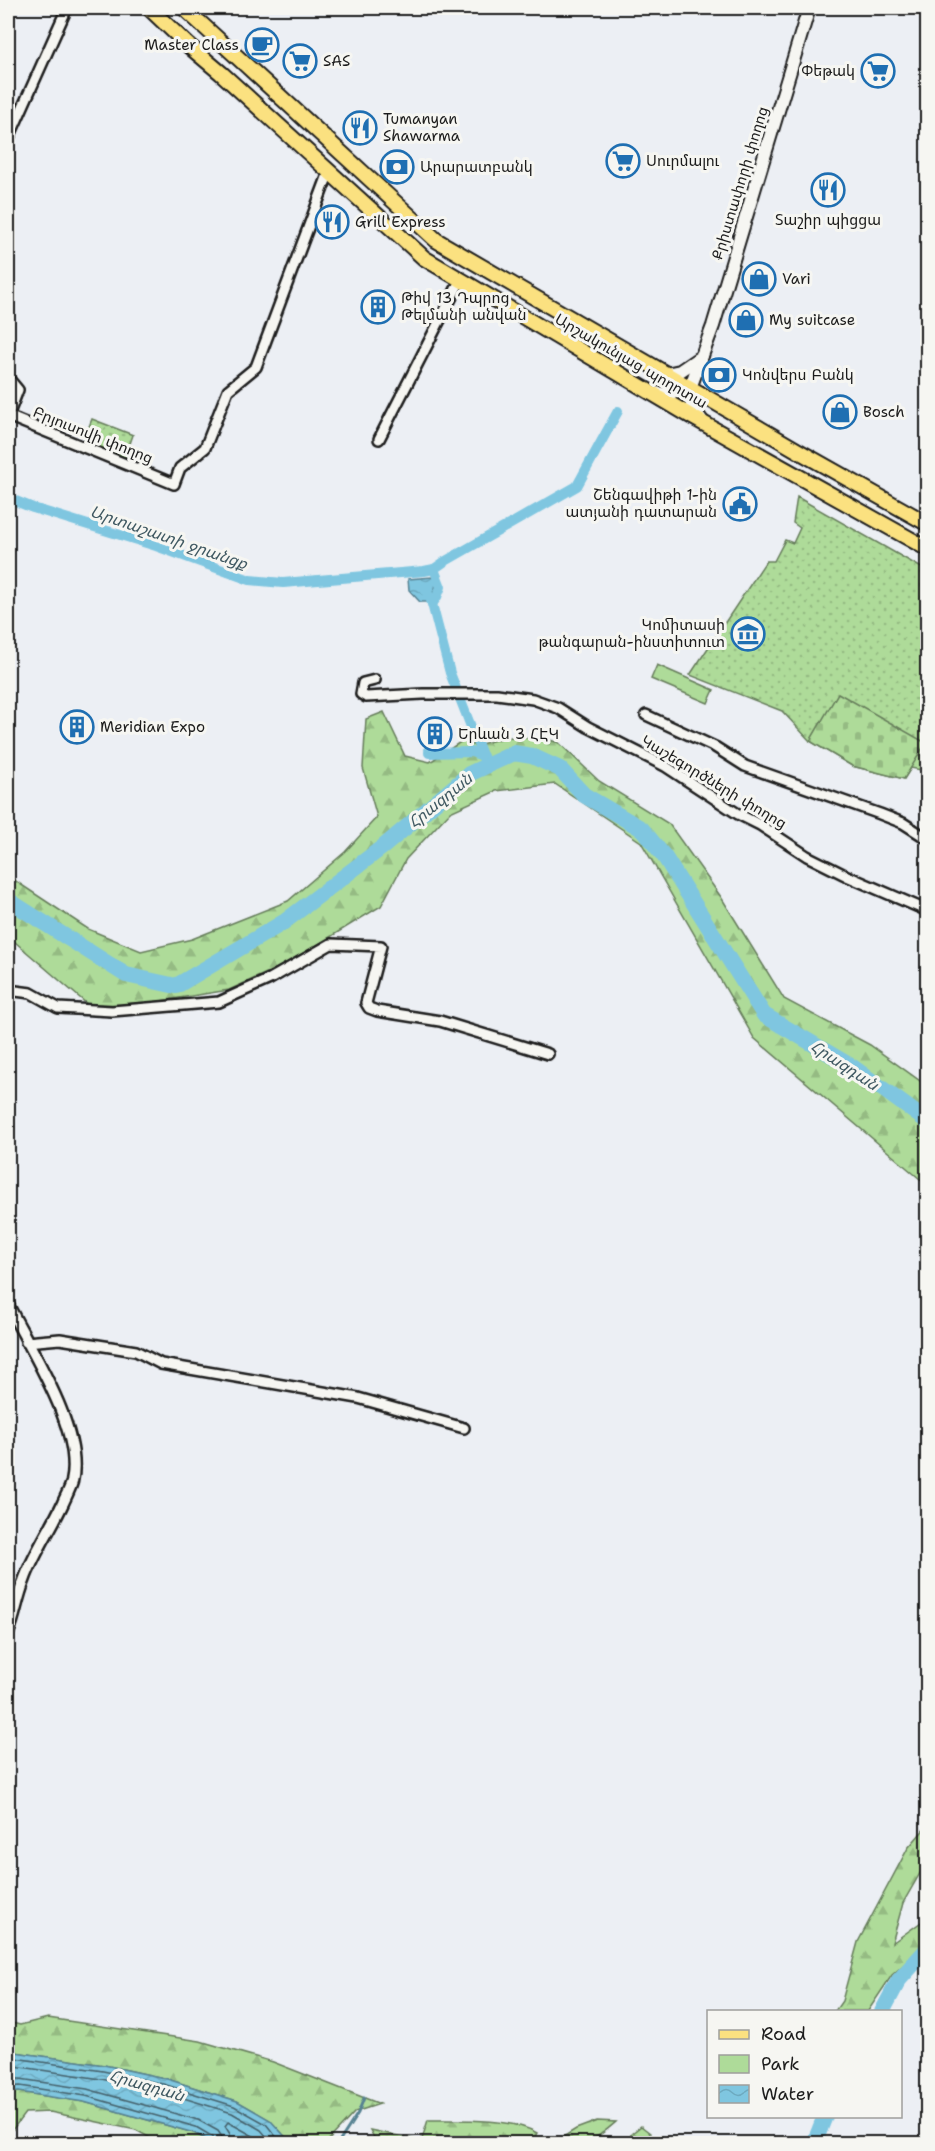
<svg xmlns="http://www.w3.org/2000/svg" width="935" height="2151" viewBox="0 0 935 2151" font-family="'Shantell Sans','Noto Sans Armenian',sans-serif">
<defs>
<pattern id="green-dots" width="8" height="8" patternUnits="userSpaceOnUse" patternTransform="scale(1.5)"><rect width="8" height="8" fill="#aedb99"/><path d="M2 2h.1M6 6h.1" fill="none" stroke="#95bb83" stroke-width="1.8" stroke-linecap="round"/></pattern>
<pattern id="forest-firs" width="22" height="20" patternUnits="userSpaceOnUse" patternTransform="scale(1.5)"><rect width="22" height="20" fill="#aedb99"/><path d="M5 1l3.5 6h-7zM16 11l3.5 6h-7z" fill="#95bb83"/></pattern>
<pattern id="cemetery-stones" width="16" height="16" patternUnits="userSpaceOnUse" patternTransform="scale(1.5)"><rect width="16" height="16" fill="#aedb99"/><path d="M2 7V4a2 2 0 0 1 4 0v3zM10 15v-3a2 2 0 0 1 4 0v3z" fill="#95bb83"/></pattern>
<pattern id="water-waves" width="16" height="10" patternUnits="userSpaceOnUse" patternTransform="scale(1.5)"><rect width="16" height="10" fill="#7fc6e0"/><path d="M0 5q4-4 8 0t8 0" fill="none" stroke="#6daac0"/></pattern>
</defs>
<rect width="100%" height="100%" fill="#eceff4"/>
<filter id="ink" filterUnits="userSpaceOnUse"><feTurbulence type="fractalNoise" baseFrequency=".0167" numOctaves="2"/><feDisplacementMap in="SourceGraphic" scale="12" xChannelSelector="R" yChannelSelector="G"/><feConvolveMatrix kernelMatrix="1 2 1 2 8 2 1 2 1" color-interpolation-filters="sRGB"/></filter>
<g filter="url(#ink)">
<g fill="url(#green-dots)" stroke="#657c5a" stroke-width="1.5">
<path d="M92,419L133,435L125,458L83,442Z"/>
<path d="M797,497L927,571V771L911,768L904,779L852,766L810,741L782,711L690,675L766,561H774L785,540L793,543L800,528L793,523Z"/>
<path d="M370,2130L432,2143H377Z"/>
</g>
<g fill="url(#forest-firs)" stroke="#657c5a" stroke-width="1.5">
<path d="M384,712L405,756L430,762L465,739L474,746L506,737L547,739L559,743L599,781L669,824L721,897L784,999L870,1045L927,1086V1185L754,1038L641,842L555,784L496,791L450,812L406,859L381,906L284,965L229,990L135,1005L87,1004L8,936V876L88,929L141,951L192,939L288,901L345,852L377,817L363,768L366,719Z"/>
<path d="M927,1826V1861L903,1903L892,1943L927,1918V1945L892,1975L868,2011H835L842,2001L858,1942L908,1848Z"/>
<path d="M48,2018L200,2041L273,2062L380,2104L355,2112L326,2143H291L270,2120L237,2101L164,2078L104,2065L8,2051V2022L20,2025Z"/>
<path d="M19,2092L84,2102L194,2133L213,2143H159L136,2130L50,2112L25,2113L13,2129L8,2132V2093Z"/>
<path d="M428,2120C457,2120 513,2118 537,2133L532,2143L421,2142Z"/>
<path d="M597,2121L616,2122C600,2136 583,2151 563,2137L576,2129Z"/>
<path d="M641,2126L650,2133L649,2142L636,2143L631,2139V2134Z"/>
</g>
<path fill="url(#cemetery-stones)" stroke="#657c5a" stroke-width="1.5" d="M838,693L926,743L904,779L852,766L810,741Z"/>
<path fill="#aedb99" stroke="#657c5a" stroke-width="1.5" d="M657,665L714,690L708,703L651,679Z"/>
<g fill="url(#water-waves)" stroke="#578292" stroke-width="1.5">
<path d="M433,577L436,583L434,595L428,602H420L409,590L408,579Z"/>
<path d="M8,2051L104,2065L164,2078L237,2101L270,2120L291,2143H213L194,2133L84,2102L19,2092L8,2093Z"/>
</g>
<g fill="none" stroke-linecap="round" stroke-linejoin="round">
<g stroke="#44606a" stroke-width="1.5">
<path d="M8,2057L103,2071L163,2084L234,2106L266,2124L282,2144"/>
<path d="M8,2065L101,2079L161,2091L232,2113L261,2130L273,2144"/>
<path d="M8,2079H20L87,2089L198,2120L218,2131L222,2137V2144"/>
<path d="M8,2087L20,2086L86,2096L196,2127L213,2137L215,2144"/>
<path d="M231,2144L230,2134L225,2126L228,2122L255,2137L261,2144"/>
</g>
<path stroke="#578292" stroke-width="3" d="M338,2144L358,2113L364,2098"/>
<g stroke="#7fc6e0" stroke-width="10">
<path d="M8,498L33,508L156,546L250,580L283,583L424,571L434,569L444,562L577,486L618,411"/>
<path d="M425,589L431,600L450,673L486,765"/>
<path d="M432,604L437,597L441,587L434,569"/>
<path d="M430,735L429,753L471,752L483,756"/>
</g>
<g stroke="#7fc6e0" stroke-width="16">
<path d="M8,900L126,975L176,986L284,922L384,846L469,774L514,753L532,756L560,769L584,795L642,829L664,856L764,1015L854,1068L928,1122"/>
<path d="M882,2012L899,1980L928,1948"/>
<path d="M814,2144L825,2116"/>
</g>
<g stroke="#1c1c1c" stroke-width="14">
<g id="minor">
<path d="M8,140L67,8"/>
<path d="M8,378L18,390L8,416L174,484L180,468L205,448L228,390L256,367L329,172"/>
<path d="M379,439L460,281"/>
<path d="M375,680L363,683L361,694L366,697L423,694H497L533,699L558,708L588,727L665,766L738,814L760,825L807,856L847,876L928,911"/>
<path d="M646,715L715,747L745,766L880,814L903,823L928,839"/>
<path d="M8,990L31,993L58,1008L112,1011L219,1002L270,979L331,944L381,946L366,1003L369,1008L377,1011L440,1021L548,1054"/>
<path d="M26,1342L60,1339L136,1351L161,1364L358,1398L464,1428"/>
</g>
</g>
<g stroke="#1c1c1c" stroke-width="15">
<path id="tertiary" d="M8,1305C31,1351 84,1431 72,1482C70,1489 66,1496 63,1503C51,1529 33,1555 24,1581C17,1598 15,1616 8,1633"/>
</g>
<g stroke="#1c1c1c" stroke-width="16">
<g id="secondary">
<path d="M666,374L680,371L702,356"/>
<path d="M654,393L669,394L690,388"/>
<path d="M702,421L692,407L690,388L713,326L809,8"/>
</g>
</g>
<g stroke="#1c1c1c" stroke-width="18">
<g id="primary">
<path d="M149,8L189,46L221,73L424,258L694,418L928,549"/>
<path d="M184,8L436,240L802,453L928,524"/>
</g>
</g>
<use href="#minor" stroke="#f6f6f2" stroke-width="9"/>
<use href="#tertiary" stroke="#f6f6f2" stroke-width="10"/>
<use href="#secondary" stroke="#f6f6f2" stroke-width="12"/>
<use href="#primary" stroke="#fbe180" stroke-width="14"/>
</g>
</g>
<defs>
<g id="cafe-ring" transform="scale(1.725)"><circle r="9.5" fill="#f6f6f2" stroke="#1f6fb2" stroke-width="1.5"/><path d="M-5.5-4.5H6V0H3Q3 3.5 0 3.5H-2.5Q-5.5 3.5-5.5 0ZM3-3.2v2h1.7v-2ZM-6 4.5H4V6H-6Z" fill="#1f6fb2"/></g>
<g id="supermarket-ring" transform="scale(1.725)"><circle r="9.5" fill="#f6f6f2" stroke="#1f6fb2" stroke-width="1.5"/><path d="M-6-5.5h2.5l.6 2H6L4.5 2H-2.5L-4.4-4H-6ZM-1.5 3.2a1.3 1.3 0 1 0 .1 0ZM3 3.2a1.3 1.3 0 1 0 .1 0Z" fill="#1f6fb2"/></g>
<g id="restaurant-ring" transform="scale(1.725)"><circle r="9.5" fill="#f6f6f2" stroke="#1f6fb2" stroke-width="1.5"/><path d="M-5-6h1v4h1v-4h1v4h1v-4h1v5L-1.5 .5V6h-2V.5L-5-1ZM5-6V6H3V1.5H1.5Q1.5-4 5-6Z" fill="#1f6fb2"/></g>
<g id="bank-ring" transform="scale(1.725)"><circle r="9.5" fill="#f6f6f2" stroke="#1f6fb2" stroke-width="1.5"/><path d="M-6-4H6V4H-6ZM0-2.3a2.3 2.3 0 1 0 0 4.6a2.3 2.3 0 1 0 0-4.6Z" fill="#1f6fb2"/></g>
<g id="shop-ring" transform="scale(1.725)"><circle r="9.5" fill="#f6f6f2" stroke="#1f6fb2" stroke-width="1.5"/><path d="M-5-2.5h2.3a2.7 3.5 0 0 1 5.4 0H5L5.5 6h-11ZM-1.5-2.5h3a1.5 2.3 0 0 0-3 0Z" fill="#1f6fb2"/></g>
<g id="building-ring" transform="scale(1.725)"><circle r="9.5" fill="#f6f6f2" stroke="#1f6fb2" stroke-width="1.5"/><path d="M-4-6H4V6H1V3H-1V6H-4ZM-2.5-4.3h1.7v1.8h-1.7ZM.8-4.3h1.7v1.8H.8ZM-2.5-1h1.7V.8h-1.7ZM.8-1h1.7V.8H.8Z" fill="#1f6fb2"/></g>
<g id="civic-ring" transform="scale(1.725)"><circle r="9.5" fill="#f6f6f2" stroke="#1f6fb2" stroke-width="1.5"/><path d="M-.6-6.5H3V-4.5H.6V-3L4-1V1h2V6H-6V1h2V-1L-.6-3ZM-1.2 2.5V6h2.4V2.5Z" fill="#1f6fb2"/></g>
<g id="museum-ring" transform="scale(1.725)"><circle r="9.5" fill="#f6f6f2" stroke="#1f6fb2" stroke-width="1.5"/><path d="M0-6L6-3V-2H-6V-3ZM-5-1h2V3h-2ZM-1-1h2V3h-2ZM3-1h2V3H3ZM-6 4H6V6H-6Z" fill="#1f6fb2"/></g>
</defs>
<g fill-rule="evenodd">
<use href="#cafe-ring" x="262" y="45"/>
<use href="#supermarket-ring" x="300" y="61"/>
<use href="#supermarket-ring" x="878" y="71"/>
<use href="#restaurant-ring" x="360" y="128"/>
<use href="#supermarket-ring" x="623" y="161"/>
<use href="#bank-ring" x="397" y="167"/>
<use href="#restaurant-ring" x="828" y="190"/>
<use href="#restaurant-ring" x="332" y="222"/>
<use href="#shop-ring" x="759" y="279"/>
<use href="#building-ring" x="378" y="307"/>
<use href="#shop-ring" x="746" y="320"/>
<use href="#bank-ring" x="719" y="375"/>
<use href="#shop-ring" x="840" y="412"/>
<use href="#civic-ring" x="740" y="504"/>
<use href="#museum-ring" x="748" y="634"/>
<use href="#building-ring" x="77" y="727"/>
<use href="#building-ring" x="435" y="734"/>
</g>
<g text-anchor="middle" stroke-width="6" stroke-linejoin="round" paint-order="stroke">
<g font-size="15" fill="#1c1c1c" stroke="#f6f6f2" text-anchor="start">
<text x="239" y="50" text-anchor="end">Master Class</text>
<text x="323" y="66">SAS</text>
<text x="855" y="76" text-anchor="end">Փեթակ</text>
<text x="383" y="124">Tumanyan<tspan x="383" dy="17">Shawarma</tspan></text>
<text x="646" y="166">Սուրմալու</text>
<text x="420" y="172">Արարատբանկ</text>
<text x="828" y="225" text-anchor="middle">Տաշիր պիցցա</text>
<text x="355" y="227">Grill Express</text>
<text x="782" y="284">Vari</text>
<text x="401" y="303">Թիվ 13 Դպրոց<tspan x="401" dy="17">Թելմանի անվան</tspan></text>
<text x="769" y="325">My suitcase</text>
<text x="742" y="380">Կոնվերս Բանկ</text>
<text x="863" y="417">Bosch</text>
<text x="717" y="500" text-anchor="end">Շենգավիթի 1-ին<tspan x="717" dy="17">ատյանի դատարան</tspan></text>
<text x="725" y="630" text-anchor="end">Կոմիտասի<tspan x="725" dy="17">թանգարան-ինստիտուտ</tspan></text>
<text x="100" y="732">Meridian Expo</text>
<text x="458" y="739">Երևան 3 ՀԷԿ</text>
</g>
<g font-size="15" fill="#1c1c1c" stroke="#f6f6f2">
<text transform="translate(740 183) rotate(-73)" y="5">Քրիստափորի փողոց</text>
<text transform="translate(631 361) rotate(30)" y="5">Արշակունյաց պողոտա</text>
<text transform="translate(93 435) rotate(22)" y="5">Բրյուսովի փողոց</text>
<text transform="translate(714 782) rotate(31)" y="5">Կաշեգործների փողոց</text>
</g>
<g font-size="16" font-style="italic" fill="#3f5861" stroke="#f6f6f2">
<text transform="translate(169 537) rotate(19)" y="6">Արտաշատի ջրանցք</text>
<text transform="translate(440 800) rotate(-39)" y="6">Հրազդան</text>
<text transform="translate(845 1065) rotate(33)" y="6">Հրազդան</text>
<text transform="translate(147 2085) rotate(16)" y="6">Հրազդան</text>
</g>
</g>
<rect width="935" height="2151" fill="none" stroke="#f6f6f2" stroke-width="30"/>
<rect x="15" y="15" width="905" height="2121" fill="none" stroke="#1c1c1c" stroke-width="2" filter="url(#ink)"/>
<rect x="707" y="2010" width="195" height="108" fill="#f6f6f2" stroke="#9f9f9c" stroke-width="1.5"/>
<rect x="719" y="2030" width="30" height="9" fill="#fbe180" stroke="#9f9f9c" stroke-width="1.5"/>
<text x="761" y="2040" font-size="18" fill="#1c1c1c">Road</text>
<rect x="719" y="2055" width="30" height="18" fill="#aedb99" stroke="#9f9f9c" stroke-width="1.5"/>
<text x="761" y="2070" font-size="18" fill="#1c1c1c">Park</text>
<rect x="719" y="2085" width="30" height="18" fill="url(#water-waves)" stroke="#9f9f9c" stroke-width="1.5"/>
<text x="761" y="2100" font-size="18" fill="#1c1c1c">Water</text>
</svg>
